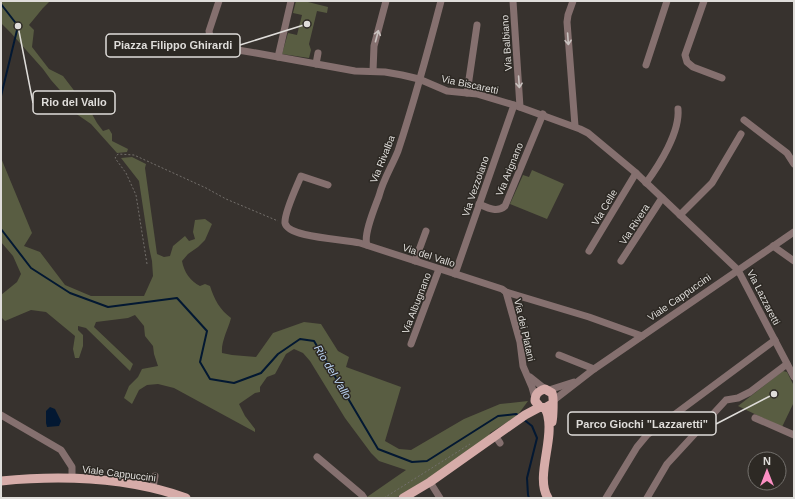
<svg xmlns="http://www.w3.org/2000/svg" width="795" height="499" viewBox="0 0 795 499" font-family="Helvetica,sans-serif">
<rect width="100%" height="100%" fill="#37322e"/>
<g fill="#595d42">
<path d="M1,1H50L43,8L29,25L34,30L32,47L49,69L63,76L92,114L97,123L103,131L109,129L112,134V141L128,149L127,152L117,153L91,124L75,113L74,106L51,80L43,69L11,33L1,23Z"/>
<path d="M296,1H304L328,7L327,13L317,11L309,44L311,50L309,58L282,54L288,33L297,35L302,15L293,13Z"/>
<path d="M132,157L146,164L145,168L157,254L164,257L170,256L173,246L185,236L189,241L195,239L193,232L195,220L205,219L212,224L205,240L198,247L188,254L182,261C184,272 190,281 200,286L205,284L210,286C214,299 220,310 231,318C228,330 221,341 222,353L232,355L256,357L273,333L304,322L321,324L338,351L349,357L346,367L401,387L385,441L399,449L411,450L464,419L500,404L528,401L517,416L490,433L488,438L429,478L396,498L367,497L406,470L379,461L371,453L345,418L310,361L303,353L294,349L286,354L275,374L267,377L260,387V392L255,393L239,404L245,416L255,429V432L174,388L158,384L147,385L139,390L132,404L124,398L129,386L138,377L142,369L158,366L154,354L153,346L145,336L144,326L135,315L128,318L96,322L94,327L133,364L130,371L86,328L78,326V330L83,335V346L79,358H75L73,349L75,336L46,312L31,310L5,321L1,317V295L17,282L21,274L13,256L1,242V158L32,233L24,246L40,252L65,285L91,296H144L153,276L152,261L149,247L139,181L121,158Z"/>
<path d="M532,170L564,184L547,219L510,204L523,175L529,177Z"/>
<path d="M783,371L787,372L794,386V402L782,427L738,406Z"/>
</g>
<path fill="#031832" d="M50,407L55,409L61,421L59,426L47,427L46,423V411Z"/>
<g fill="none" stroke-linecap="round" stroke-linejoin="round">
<g stroke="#031832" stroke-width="2">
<path d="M1,4L18,26L1,96"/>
<path d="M1,229L31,268L70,293L108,307L177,298L207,331L200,362L210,379L234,383L261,373L278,354L300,339L314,341L378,449L412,462L427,461L498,416L516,414L518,415"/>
<path d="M523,419L532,426L537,438L527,478L528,495L529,498"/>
</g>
<g stroke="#736f6b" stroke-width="1" stroke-dasharray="2 2" stroke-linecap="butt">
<path d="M147,264L136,195L126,173L115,158L118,154L134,155L206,188L226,199L278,221"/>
<path d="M384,498L470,444"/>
</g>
<g stroke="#85706f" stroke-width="7">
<path d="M219,1L209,31L210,37L214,44L220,47L256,53L355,71L385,72L402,75L419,79L447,91L477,94L514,105L580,129L588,133L636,173L738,270L794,377"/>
<path d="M513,1L520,107"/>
<path d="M573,1L568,15L567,22L575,126"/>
<path d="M704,1L685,55L687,62L693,67L722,78"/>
<path d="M278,57L291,1"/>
<path d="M316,64L318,53"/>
<path d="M646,65L667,1"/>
<path d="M373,71L374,46L386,1"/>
<path d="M467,93L477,25"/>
<path d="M744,120L787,153L794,164"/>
<path d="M646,183C660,164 680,132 678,109"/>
<path d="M328,185L301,176C297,186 284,213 285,223C288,238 346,239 360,243L502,289L506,292L589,317L642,336"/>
<path d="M479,204C488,208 497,213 505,206L543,114"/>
<path d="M680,215L712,183L741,134"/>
<path d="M367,245C363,235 375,207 379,196C383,180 392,166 398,151C414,102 428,51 441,1"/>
<path d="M773,246L794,261"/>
<path d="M589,251L636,173"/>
<path d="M415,261L426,231"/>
<path d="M621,261L662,198"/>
<path d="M455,274L514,105"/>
<path d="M506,292L520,342L523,366L532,387L535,398"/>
<path d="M411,344L439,269"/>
<path d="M559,355L594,369"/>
<path d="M530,377L545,389"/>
<path d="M549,390L574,382"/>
<path d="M554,400L594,369L794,232"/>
<path d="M1,415L61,450L72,467V478"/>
<path d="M755,418L794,435"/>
<path d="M496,437L500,443"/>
<path d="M317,457L362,495L364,498"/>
<path d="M430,482L440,498"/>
<path d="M153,487L155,476"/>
<path d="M606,498L637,447L647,435L775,340"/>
<path d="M647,498L667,464L726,400L738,398L750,392L787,364"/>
</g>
<g stroke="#d6aca9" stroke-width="9">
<path d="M545,408C546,411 548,414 548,417C554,440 535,478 548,498"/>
<path d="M552,422C553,417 554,397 552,393L545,389C538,391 535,394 535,401L540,407L545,408L552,404"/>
<path d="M1,481C63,475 127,477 186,498"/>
<path d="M403,498L430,482L525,415L540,407"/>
</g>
</g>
<defs><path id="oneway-shaft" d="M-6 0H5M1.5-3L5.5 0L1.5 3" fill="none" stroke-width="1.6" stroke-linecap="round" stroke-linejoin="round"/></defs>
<g stroke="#c8c2bf">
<use href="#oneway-shaft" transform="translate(377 36) rotate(-75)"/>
<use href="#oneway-shaft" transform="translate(568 39) rotate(86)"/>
<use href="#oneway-shaft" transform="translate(519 82) rotate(86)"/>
</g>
<g text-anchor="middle" stroke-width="3" stroke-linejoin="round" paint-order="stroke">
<g font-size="10" fill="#dfddda" stroke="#2d2924">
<text transform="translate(506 43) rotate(-94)" y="4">Via Balbiano</text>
<text transform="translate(470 84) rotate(12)" y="4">Via Biscaretti</text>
<text transform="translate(382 159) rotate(-68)" y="4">Via Rivalba</text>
<text transform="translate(509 169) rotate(-68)" y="4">Via Arignano</text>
<text transform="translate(475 186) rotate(-71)" y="4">Via Vezzolano</text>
<text transform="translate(604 207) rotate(-59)" y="4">Via Celle</text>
<text transform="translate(634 224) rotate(-57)" y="4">Via Rivera</text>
<text transform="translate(429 255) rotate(18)" y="4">Via del Vallo</text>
<text transform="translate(679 297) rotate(-35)" y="4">Viale Cappuccini</text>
<text transform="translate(764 297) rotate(63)" y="4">Via Lazzaretti</text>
<text transform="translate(416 303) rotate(-69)" y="4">Via Albugnano</text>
<text transform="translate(525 330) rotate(77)" y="4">Via dei Platani</text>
<text transform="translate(119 473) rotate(7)" y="4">Viale Cappuccini</text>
</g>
<g font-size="11" font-style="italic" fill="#bbd5f5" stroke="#2d2924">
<text transform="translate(333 372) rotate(59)" y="4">Rio del Vallo</text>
</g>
</g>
<path fill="none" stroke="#dfddda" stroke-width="1.5" d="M307 24L240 45M18 26L33 103M774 394L716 424"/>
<g fill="#dfddda" stroke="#2d2924" stroke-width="1.5">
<circle cx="307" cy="24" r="4"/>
<circle cx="18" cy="26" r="4"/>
<circle cx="774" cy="394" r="4"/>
</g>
<g fill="#2d2924" stroke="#dfddda" stroke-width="1.5">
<rect x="106" y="34" width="134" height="23" rx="4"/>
<rect x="33" y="91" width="82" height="23" rx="4"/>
<rect x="568" y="412" width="148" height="23" rx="4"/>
</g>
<g font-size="11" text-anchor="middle" font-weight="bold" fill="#dfddda">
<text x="173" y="49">Piazza Filippo Ghirardi</text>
<text x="74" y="106">Rio del Vallo</text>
<text x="642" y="428">Parco Giochi "Lazzaretti"</text>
</g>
<rect width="795" height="499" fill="none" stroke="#dfddda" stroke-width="4"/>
<g transform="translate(767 471)"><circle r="19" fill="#2d2924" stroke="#74716d"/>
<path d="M0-3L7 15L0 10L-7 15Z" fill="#fc8fc3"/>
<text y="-6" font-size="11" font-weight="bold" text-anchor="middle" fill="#dfddda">N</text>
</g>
</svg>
